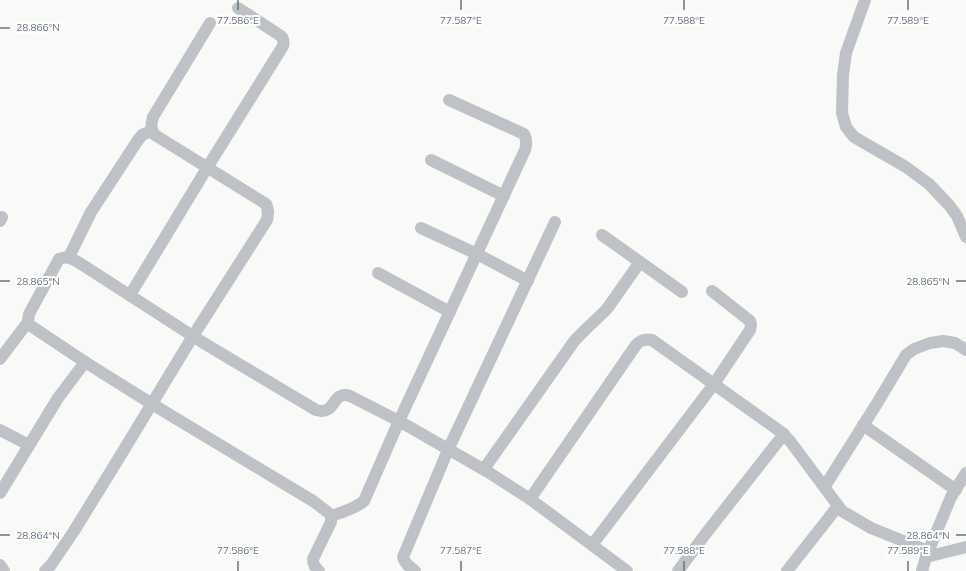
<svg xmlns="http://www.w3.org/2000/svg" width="966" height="571" viewBox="0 0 966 571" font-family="Mulish,sans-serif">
<rect width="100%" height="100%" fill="#f9f9f7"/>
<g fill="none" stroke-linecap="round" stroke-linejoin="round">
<g stroke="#bec2c6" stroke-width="12">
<path d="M865,0L846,53L843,75L842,113L846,127L854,137L906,167L929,184L949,205L957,216L966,237"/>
<path d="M431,160L504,196"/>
<path d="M0,221L2,217"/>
<path d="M421,228L477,254L528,281"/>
<path d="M602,235L640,262L682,292"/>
<path d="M69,257L91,212L138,140L142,135L151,131"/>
<path d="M378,273L450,312"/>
<path d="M130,295L207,168L283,46C284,42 284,39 281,36L238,8"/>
<path d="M0,359L28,322"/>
<path d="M863,425L956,490"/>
<path d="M0,430L29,445"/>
<path d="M484,469L575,340L586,329L605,311L609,306L640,262"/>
<path d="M825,486L876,405L906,355L914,349L930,343L943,341L955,343L966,350"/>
<path d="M0,493L58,398L85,362"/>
<path d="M530,499L636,345C641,340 644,339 652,340L781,432L790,441L842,511L871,528L928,551"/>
<path d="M331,516C342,512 355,509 364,501L399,421L525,150C527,144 527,140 524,134L449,100"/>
<path d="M592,545L714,384L750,330L751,325L750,321L712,291"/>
<path d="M926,557L966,547"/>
<path d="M0,565L4,571"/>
<path d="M45,571L51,565L74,531L122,453L193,336L267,220C268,214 269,210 266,204L155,135C150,128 151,125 153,117L210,23"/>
<path d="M319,571C315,567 313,565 313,559L331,522V516L330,514L313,501L152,404L85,362L31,326L28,322L29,314L59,259C68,256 70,258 78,262L202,342L316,410C337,416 331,390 350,396L399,421L488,472L530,499L627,571"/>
<path d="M415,571C410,567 404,563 403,557L448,450L555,222"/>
<path d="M678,571L707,532L784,434"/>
<path d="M787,571L838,506"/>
<path d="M922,571L926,557L951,497L966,473"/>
</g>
</g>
<path fill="none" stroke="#66747f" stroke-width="1.5" d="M238,0V10M461,0V10M684,0V10M908,0V10M0,28H10M0,281H10M956,281H966M0,535H10M956,535H966M238,561V571M461,561V571M684,561V571M908,561V571"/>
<g font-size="10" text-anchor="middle" fill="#66747f" stroke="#fff" stroke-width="4" stroke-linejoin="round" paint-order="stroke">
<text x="238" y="24">77.586°E</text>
<text x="461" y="24">77.587°E</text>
<text x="684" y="24">77.588°E</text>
<text x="908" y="24">77.589°E</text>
<text x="38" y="31">28.866°N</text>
<text x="38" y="285">28.865°N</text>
<text x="928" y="285">28.865°N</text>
<text x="38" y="539">28.864°N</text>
<text x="928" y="539">28.864°N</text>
<text x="238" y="554">77.586°E</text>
<text x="461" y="554">77.587°E</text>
<text x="684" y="554">77.588°E</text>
<text x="908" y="554">77.589°E</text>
</g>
</svg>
